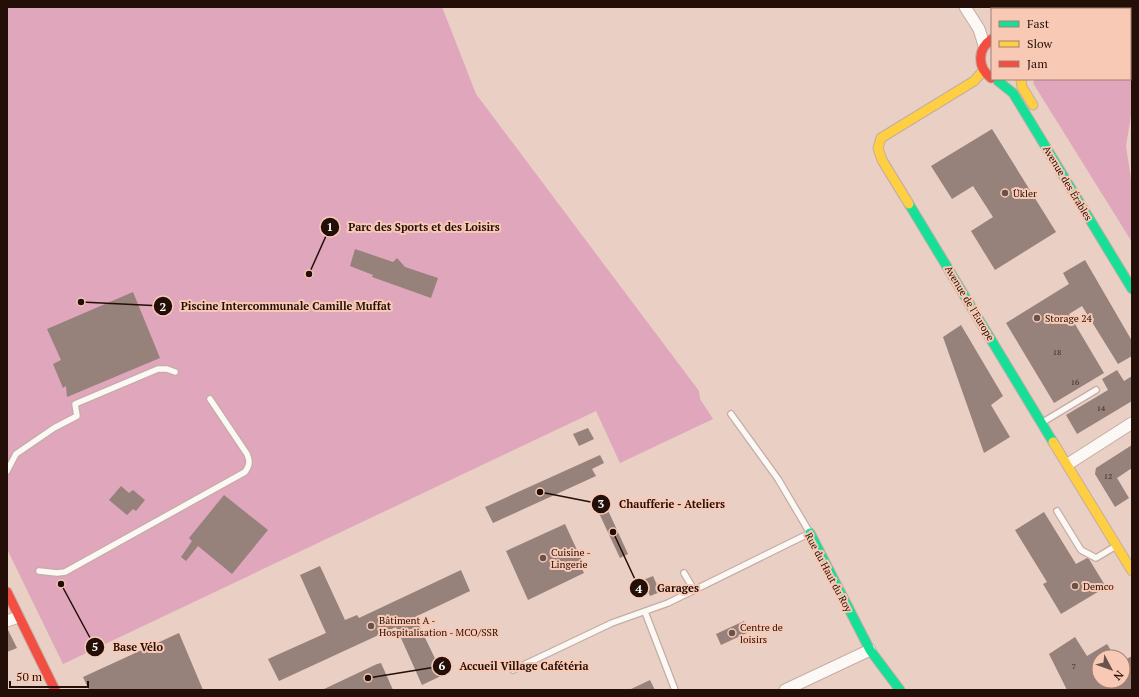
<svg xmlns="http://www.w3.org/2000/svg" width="1139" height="697" viewBox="0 0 1139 697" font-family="'PT Serif',serif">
<rect width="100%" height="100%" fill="#e9cfc4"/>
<g fill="#dfa6bc">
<path d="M7,7H442L476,94L699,391L700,399L713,419L620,463L596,411L63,664L7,549Z"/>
<path d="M1130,7H1132V109L1126,146L1132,186V242L1033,83L1035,79H1130V9H1127Z"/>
</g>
<g fill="#96817b">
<path d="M992,129L1056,232L995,270L971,231L993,217L973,186L952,199L931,166Z"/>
<path d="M355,249L393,262L397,258L405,267L438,278L431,298L372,277L373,275L350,266Z"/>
<path d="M1085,260L1132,341V356L1118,364L1082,306L1069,314L1104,373L1054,403L1006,323L1069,284L1063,273Z"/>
<path d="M133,292L160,358L67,397L66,386L63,388L53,364L61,360L47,329Z"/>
<path d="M961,325L1003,396L991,405L1010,437L984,453L943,337Z"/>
<path d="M1117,370L1124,381L1132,376V401L1077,434L1066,415L1108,390L1102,379Z"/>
<path d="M588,428L594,439L579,446L573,434Z"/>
<path d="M1132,445V468L1117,478L1129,498L1115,507L1095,474L1096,468Z"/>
<path d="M600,455L604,463L592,469L596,476L493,523L485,507Z"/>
<path d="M121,486L129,493L133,490L145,500L136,511L133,509L127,515L109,500Z"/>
<path d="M224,495L268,530L232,574L198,546L186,561L181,557L192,541L189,538Z"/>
<path d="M606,506L628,554L620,558L597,509Z"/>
<path d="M1044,512L1076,564L1087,558L1089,559L1106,587L1061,614L1043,584L1047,582L1015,530Z"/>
<path d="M565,524L583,563L580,565L584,573L528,600L506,551Z"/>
<path d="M320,566L345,620L357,615L359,618L461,570L470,591L415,617L443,675L422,685L396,627L279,681L268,659L326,633L300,575Z"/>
<path d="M653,576L660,592L650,596L643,580Z"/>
<path d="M744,621L749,632L721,645L716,634Z"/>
<path d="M7,628L17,648L7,652Z"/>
<path d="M179,633L203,690H89L83,677Z"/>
<path d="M1075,637L1087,656L1107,644L1115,657H1099V681H1123V661L1132,656V690H1067L1049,654Z"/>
<path d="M381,663L393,690H322L377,664Z"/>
<path d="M650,680L655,690H629Z"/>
</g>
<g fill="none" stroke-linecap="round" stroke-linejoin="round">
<g stroke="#c4ada4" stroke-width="8">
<g id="lane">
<path d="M1043,422L1096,390"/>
<path d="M7,471L16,454L54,428L77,416L75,404L158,369H167L175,372"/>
<path d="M1057,511L1081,550L1096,558L1116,546"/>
<path d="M39,571L57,573L65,572L245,472C250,465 250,461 247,454L210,399"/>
<path d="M684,573L694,590"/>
<path d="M645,612L675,690"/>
<path d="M513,670L612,623L668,603L810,533L778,479L731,414"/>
</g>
</g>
<g stroke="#c4ada4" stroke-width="13">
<g id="street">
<path d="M965,7L979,29L984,45"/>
<path d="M1068,464L1132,423"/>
<path d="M7,621L18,617"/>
<path d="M785,690L870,650"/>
</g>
</g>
<g stroke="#c4ada4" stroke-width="11">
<g id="fast">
<path d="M998,81L1013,93L1132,289"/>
<path d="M909,204L1053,442"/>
<path d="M810,533L870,650L900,690"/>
</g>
</g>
<g stroke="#c4ada4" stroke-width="11">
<g id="slow">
<path d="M1100,9L1103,7"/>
<path d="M1021,79L1022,87L1033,105"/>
<path d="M909,204L882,160L878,148L881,138L974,81L983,71"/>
<path d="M1053,442L1132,571"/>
</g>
</g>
<g stroke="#c4ada4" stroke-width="11">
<g id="jam">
<path d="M1065,9L1069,7"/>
<path d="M991,78C977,67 977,49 992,39"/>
<path d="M7,592L55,690"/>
</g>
</g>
<use href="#lane" stroke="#fcf8f6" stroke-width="5.5"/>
<use href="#street" stroke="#fcf8f6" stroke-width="11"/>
<use href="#fast" stroke="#16e098" stroke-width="9"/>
<use href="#slow" stroke="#ffcf43" stroke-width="9"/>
<use href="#jam" stroke="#f24e42" stroke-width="9"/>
</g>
<g fill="#685249" stroke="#f8c9b5" stroke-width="1.5">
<circle cx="1005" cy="193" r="4"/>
<circle cx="1037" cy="318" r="4"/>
<circle cx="543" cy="558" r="4"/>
<circle cx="1075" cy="586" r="4"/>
<circle cx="371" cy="626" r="4"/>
<circle cx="732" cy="633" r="4"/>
</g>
<g text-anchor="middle" stroke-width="4" stroke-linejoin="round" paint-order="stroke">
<g font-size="8" fill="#402c24">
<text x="1057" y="355">18</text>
<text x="1075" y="385">16</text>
<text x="1101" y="411">14</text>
<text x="1108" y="479">12</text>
<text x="1074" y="669">7</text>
</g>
<g font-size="10" fill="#230f07" stroke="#f8c9b5">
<text transform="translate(1068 183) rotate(59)" y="4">Avenue des Érables</text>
<text transform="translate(970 303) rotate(59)" y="4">Avenue de l'Europe</text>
<text transform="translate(829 572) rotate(62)" y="4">Rue du Haut du Roy</text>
</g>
<g font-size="10" fill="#230f07" stroke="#f8c9b5" text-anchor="start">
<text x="1013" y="197">Ükler</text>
<text x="1045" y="322">Storage 24</text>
<text x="551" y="556">Cuisine -<tspan x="551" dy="12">Lingerie</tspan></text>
<text x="1083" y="590">Demco</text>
<text x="379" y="624">Bâtiment A -<tspan x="379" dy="12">Hospitalisation - MCO/SSR</tspan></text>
<text x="740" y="631">Centre de<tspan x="740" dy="12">loisirs</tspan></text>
</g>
</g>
<path fill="none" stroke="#230f07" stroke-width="1.5" d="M309 274L330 227M81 302L163 306M540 492L601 504M613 532L639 588M61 584L95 647M368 678L442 666"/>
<g fill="#230f07" stroke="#f8c9b5" stroke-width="1.5">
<circle cx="309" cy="274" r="4"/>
<circle cx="81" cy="302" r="4"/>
<circle cx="540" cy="492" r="4"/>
<circle cx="613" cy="532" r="4"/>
<circle cx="61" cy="584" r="4"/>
<circle cx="368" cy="678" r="4"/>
<circle cx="330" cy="227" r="10"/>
<circle cx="163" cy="306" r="10"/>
<circle cx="601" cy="504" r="10"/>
<circle cx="639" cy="588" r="10"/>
<circle cx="95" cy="647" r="10"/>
<circle cx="442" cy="666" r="10"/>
</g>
<g font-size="12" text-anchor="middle" font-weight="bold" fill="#fff">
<text x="330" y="231">1</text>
<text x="163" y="311">2</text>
<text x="601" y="508">3</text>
<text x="639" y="593">4</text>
<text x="95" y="651">5</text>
<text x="442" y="670">6</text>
</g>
<g font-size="11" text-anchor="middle" font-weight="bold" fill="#230f07" stroke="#f8c9b5" stroke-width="4" stroke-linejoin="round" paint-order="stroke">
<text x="424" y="231">Parc des Sports et des Loisirs</text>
<text x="286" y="310">Piscine Intercommunale Camille Muffat</text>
<text x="672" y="508">Chaufferie - Ateliers</text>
<text x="678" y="592">Garages</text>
<text x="138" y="651">Base Vélo</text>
<text x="524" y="670">Accueil Village Cafétéria</text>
</g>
<rect width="1139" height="697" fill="none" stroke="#230f07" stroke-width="16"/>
<rect x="991" y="8" width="140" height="72" fill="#f8c9b5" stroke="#a37f6f"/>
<rect x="999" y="21" width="20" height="6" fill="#16e098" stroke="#a37f6f"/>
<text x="1027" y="28" font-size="12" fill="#230f07">Fast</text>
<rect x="999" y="41" width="20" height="6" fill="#ffcf43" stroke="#a37f6f"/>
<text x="1027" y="48" font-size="12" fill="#230f07">Slow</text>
<rect x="999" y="61" width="20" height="6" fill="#f24e42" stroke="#a37f6f"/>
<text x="1027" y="68" font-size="12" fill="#230f07">Jam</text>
<g transform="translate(1111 669) rotate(131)"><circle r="19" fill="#f8c9b5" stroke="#a37f6f"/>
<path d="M0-3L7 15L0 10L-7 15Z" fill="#685249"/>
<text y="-6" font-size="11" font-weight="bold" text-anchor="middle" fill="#230f07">N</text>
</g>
<path d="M10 681v6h78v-6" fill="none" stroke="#230f07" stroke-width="2"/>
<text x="16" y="681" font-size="12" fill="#230f07" stroke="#f8c9b5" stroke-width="3" paint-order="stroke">50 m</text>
</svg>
